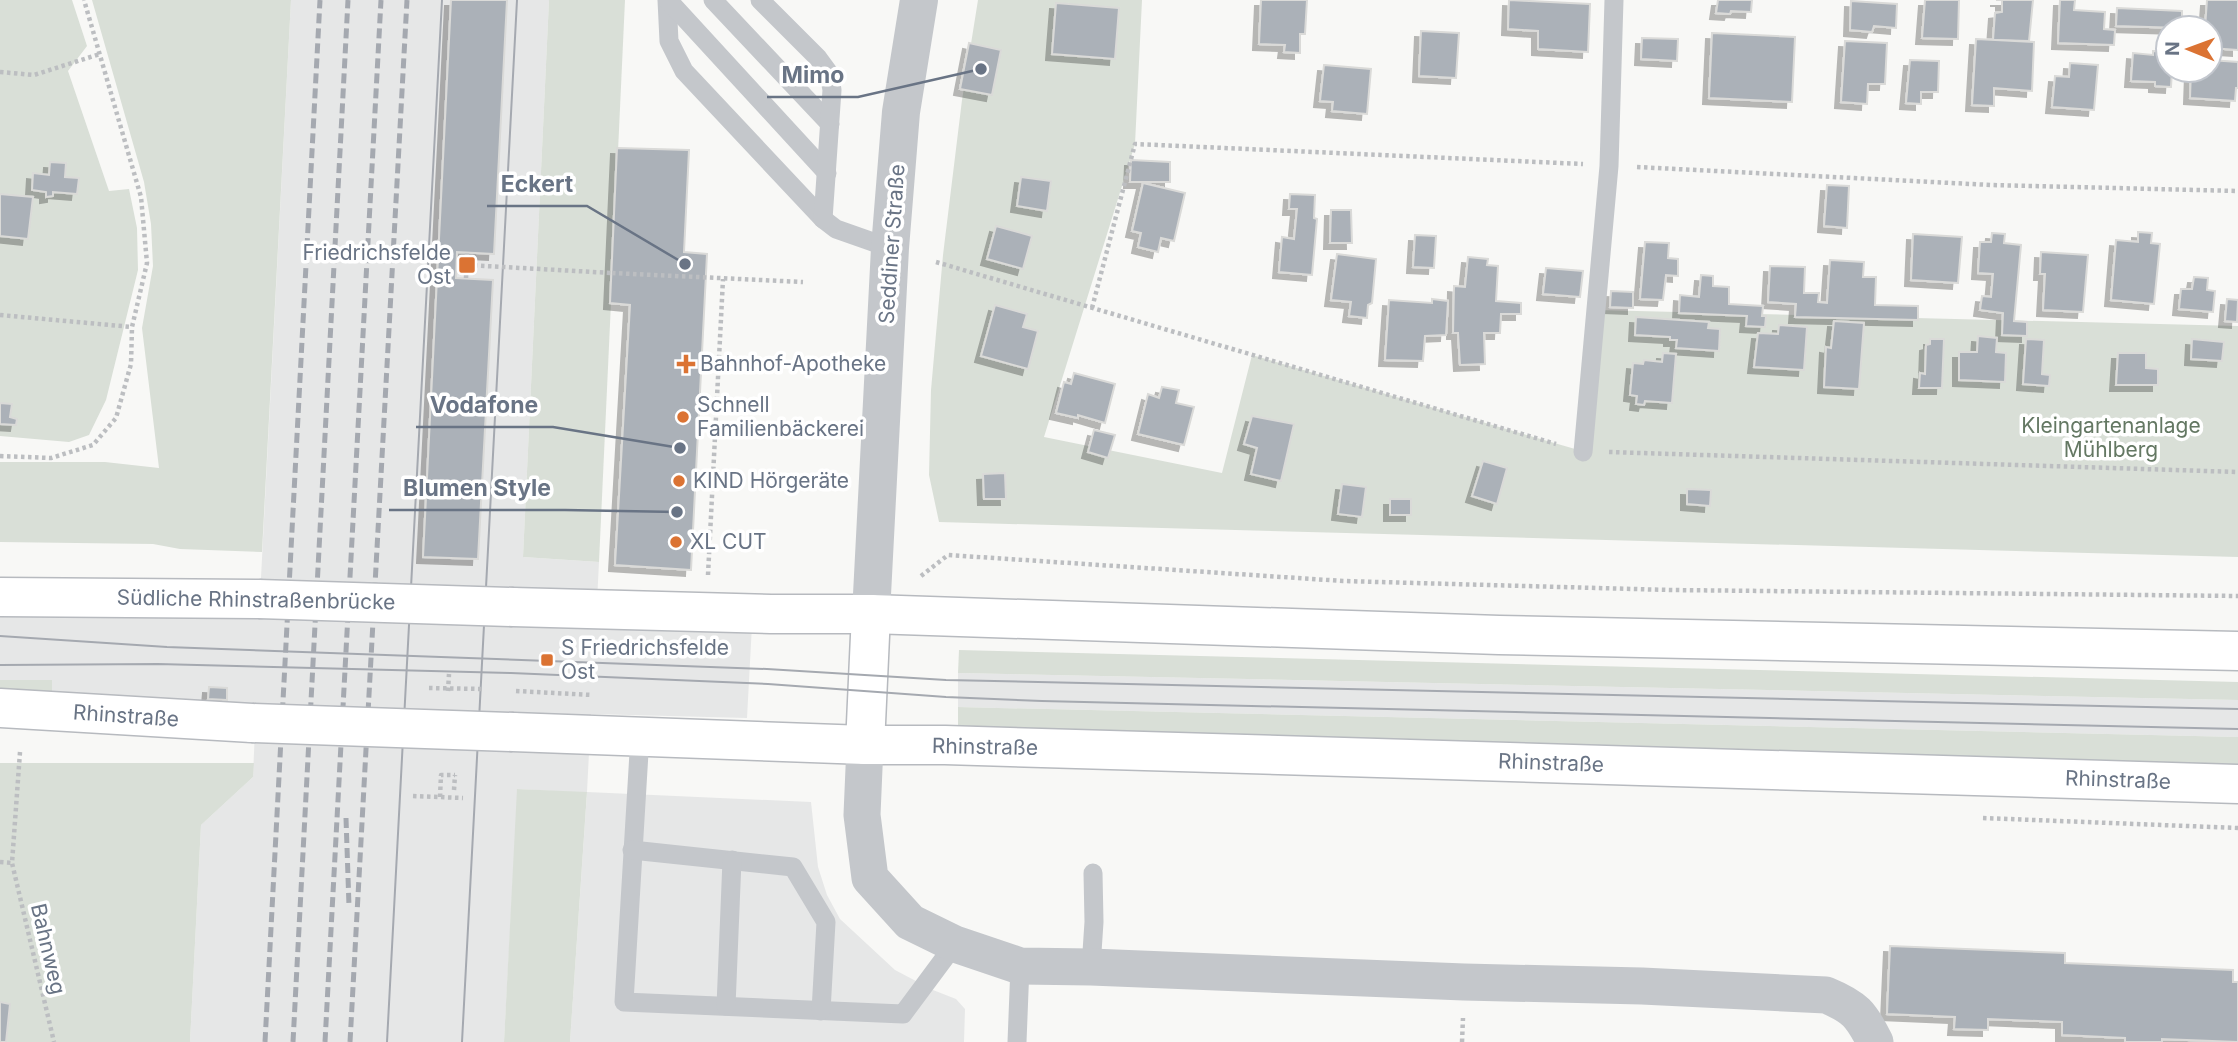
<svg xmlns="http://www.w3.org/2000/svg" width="2238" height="1042" viewBox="0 0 2238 1042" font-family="Inter,sans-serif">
<defs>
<filter id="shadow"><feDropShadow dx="-6" dy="6" stdDeviation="0" flood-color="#0004"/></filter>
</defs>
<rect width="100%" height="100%" fill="#f8f8f6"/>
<g fill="#e6e7e7">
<path d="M291,0H549L523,557L599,562L596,622L752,625L747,718L591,714L587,792L811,802L818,867L827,895L840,919L895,970L933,990L956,999L965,1009L964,1042H570L587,793L518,789L504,1042H190L201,825L253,777L256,704L52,694V680H0V616H259Z"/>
<path d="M958,673L2238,700V737L958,707Z"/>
</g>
<g fill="#d9dfd7">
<path d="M0,0H72L87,46L68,71L109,191L129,189L137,228L138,270L106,400L89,435L69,442L0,436Z"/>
<path d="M92,0H291L262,552L180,549L153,544L0,542V462H105L159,468L142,328L153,266L151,224L144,182Z"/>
<path d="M549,0H625L599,562L523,557Z"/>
<path d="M978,0H1142L1135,144L1044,437L1222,473L1252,355L1582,451L1596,310L2238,326V557L939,522L929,475L931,390L943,255L962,100Z"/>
<path d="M959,650L2238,682V700L958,673Z"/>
<path d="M0,680H52V694L0,692Z"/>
<path d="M958,707L2238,737V766L958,727Z"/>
<path d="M0,763H254L253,777L201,825L190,1042H0Z"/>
<path d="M517,789L587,792L570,1042H504Z"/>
</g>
<g fill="#abb1b8" stroke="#dadad8" stroke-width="2" filter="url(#shadow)">
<path d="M451,0H507L494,254L457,252L456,278L493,280L478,559L423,557Z"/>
<path d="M1261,0H1307L1305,34H1300V53L1284,52L1285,45L1259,44Z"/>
<path d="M1509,0L1590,4L1588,52L1538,49V31L1508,29Z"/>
<path d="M1718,0H1752L1751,12L1731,11L1730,14L1716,13Z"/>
<path d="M1925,0H1959L1958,39L1922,38Z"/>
<path d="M1996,0H2033L2029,41L1993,40L1995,13L2002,12V0Z"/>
<path d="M2060,0H2075L2074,10L2105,12L2104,29L2115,30L2114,45L2058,43Z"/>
<path d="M2207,0H2238V50L2210,48V28H2205Z"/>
<path d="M1851,1L1897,4L1896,28L1874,26L1872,32L1850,30Z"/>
<path d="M1056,3L1119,8L1115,59L1052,54Z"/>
<path d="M2117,8L2182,11V28L2116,26Z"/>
<path d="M1421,31L1459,33L1456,78L1419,76Z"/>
<path d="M1712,33L1795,37L1792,102L1709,98Z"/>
<path d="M1642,38L1678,39L1677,61L1641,59Z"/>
<path d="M1976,39L2034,42L2032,91L1994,88V106L1972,105Z"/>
<path d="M1845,41L1887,43L1885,84H1868L1867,104L1841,102Z"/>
<path d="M969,43L1001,50L992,95L960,89Z"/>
<path d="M2153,51L2168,52V70H2172L2171,87L2155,86V82L2131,81L2133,53L2153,55Z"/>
<path d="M1910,60L1939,61L1938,92H1921V104L1906,103Z"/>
<path d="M2210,60L2238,62V88H2236L2235,101L2190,98L2191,70H2210Z"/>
<path d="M2070,63L2098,65L2094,110L2052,107L2055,76L2069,77Z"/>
<path d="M1324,65L1371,69L1367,114L1332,111L1333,102L1320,101Z"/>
<path d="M617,148L689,150L684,252L707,254L691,570L615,565L630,305L610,303Z"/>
<path d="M1131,160L1170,162V182H1130Z"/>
<path d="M50,162L66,163L65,177L79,178L77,194L53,192V196L46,197V192L32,190L33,173L49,175Z"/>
<path d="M1021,177L1051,181L1047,211L1017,206Z"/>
<path d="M1143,183L1185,193L1174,241L1161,238L1158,252L1138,247L1141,233L1132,231Z"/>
<path d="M1827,185L1849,186L1847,228L1824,226Z"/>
<path d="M0,194L33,197L28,239L0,236Z"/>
<path d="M1290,194L1315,195L1314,218L1317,219L1312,275L1279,272L1282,237L1294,239L1297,209H1289Z"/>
<path d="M1331,210H1351L1352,243H1330Z"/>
<path d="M996,226L1032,236L1023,269L987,259Z"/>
<path d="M2138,232L2152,233L2151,243L2160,244L2154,304L2111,300L2116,240L2138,242Z"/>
<path d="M1992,233L2005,234L2004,243L2021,245L2014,321L2027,322V336L2002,335L2003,313L1980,310L1982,296L1991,297L1993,274L1978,273L1980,242H1991Z"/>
<path d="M1913,234L1962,237L1958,283L1911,280Z"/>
<path d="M1415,235L1436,236L1434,268L1413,267Z"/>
<path d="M1645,242L1669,243L1668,258L1678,259V276L1666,275L1663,300L1640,299Z"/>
<path d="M2041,252L2088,255L2083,312L2043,310L2045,274H2040Z"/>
<path d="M1337,254L1376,259L1372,303L1368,305L1367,318L1349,316L1351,302L1331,300Z"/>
<path d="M1468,257L1488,259L1487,265L1498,266L1496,301L1521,303V314H1501L1500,333H1484L1485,364L1460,365L1458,333H1453L1454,286L1465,287Z"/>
<path d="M1830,260L1864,262L1863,277H1876L1875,305L1918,306V320L1795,317L1796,304L1768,302L1770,266L1805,267L1804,293H1819L1818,302L1827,303Z"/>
<path d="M1546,268L1583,271L1580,297L1543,294Z"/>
<path d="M1701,275L1713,276V286L1729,287V304L1763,306L1762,316H1766L1765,327L1746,326L1747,316L1679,313L1680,295L1699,297Z"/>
<path d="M2194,277L2208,278L2207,290L2215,291L2213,312L2179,309L2181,289H2192Z"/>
<path d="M1611,291L1633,292V308L1610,307Z"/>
<path d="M1432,299L1448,301L1446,335L1425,336L1423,361L1385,360L1389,300L1432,303Z"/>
<path d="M2227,299L2238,300L2237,322L2225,321Z"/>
<path d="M995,305L1027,314L1023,327L1038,331L1028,369L981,356Z"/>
<path d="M1636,317L1709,322L1708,328L1720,329L1719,351L1676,348L1677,340H1670V337L1635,335Z"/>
<path d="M1834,321L1864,323L1859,389L1824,387L1826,347L1831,348Z"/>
<path d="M1779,325L1807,327L1804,370L1754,367L1758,333L1778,334Z"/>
<path d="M1978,336L1997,338L1996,352L2006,353L2005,382L1959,380V352H1977Z"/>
<path d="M1930,339H1944L1942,388H1919L1920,373L1925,374L1926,345L1930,344Z"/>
<path d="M2026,339L2044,340L2042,374L2050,375L2049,386L2023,384Z"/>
<path d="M2192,339L2224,342L2222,361L2191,359Z"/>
<path d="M1663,353L1676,354L1672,403L1645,401L1644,405L1636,404L1637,396L1630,395L1633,363L1643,364L1644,360L1662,362Z"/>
<path d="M2118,353H2146V368L2158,369V385H2116Z"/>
<path d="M1074,373L1115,384L1105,423L1078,415V418L1056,413L1064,382L1071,384Z"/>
<path d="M1162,387L1179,390L1176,403L1194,407L1184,445L1138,434L1148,394L1159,398Z"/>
<path d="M0,403L12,404L10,417L17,419L16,425L0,424Z"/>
<path d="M1252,416L1294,424L1281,481L1251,474L1257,448L1244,444Z"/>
<path d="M1094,430L1115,435L1108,458L1088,452Z"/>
<path d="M1483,461L1507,468L1497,504L1472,496Z"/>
<path d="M1005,473L1006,499H984L983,474Z"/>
<path d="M1342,484L1366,487L1362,517L1338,514Z"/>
<path d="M1687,489L1711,490L1710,506L1687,504Z"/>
<rect x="1390" y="499" width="21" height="16"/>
<path d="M209,687L227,688V700L208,699Z"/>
<path d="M1890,946L2065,953V963L2233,970V982H2238V1042L2162,1039V1042H2125V1038L2062,1035V1022L1988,1019V1030L1954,1029L1955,1017L1887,1014Z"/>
<path d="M0,1002L10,1004L6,1042H0Z"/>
</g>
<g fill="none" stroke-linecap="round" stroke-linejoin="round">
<g stroke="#b7babf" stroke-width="41">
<g id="secondary">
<path d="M0,597L259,599"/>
<path d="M513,607L771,614H871L1499,635L2238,651"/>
<path d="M0,708L252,723"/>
<path d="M513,732L865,745H945L2238,784"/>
<path d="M865,745L871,614"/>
</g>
</g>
<g stroke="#bcbec1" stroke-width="4.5" stroke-dasharray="3.5 3.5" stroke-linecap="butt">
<path d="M0,72L34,75L100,54"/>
<path d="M1637,167L1991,185L2238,191"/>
<path d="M936,262L1556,444"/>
<path d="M612,273L803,282"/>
<path d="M466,278L467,253"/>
<path d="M1092,308L1135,144L1583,164"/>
<path d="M0,315L132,327"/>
<path d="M1609,452L2238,472"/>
<path d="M0,456L51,458L93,445L116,418L131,364L132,327L147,263L141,197L84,0"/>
<path d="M708,575L723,279"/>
<path d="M921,576L948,555L1343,581L1670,590L2238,596"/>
<path d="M448,691L449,674"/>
<path d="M20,752L12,863L54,1042"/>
<path d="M454,790L455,775"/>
<path d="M413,796L463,798"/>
<path d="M440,797L441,775H455"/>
<path d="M1983,818L2238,828"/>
<path d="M0,862L12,863"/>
<path d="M1462,1042L1463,1018"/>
</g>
<g stroke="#c4c7cb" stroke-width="19">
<path d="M667,0L669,41L684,71L823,219L836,229L890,248"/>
<path d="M668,0L827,173"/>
<path d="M713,0L830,124"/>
<path d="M760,0L818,58L829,73L832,90L823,219"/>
<path d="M1583,452L1609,166L1614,0"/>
<path d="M640,736L624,1002L903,1014L955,944"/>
<path d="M632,850L793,867L826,922L821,1011"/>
<path d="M1091,967L1094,922L1093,873"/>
<path d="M726,1006L732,860"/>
<path d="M1017,1042L1020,966"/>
</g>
<path stroke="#c4c7cb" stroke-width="37" d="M865,745L862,815L870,878L910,922L955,944L1020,966L1091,967L1464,982L1642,986L1826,995C1855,1007 1861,1014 1875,1042"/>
<path stroke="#c4c7cb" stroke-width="38" d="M871,614L890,248L901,112L919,0"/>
<use href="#secondary" stroke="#fff" stroke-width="38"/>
<g stroke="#a5a9b0" stroke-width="2">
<path d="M0,636L167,647L767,669L946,680L2238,709"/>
<path d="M0,665L158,664L511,673L768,684L946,697L1042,701L2238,729"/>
<path d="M387,1042L442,0"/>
<path d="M462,1042L517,0"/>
</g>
<g stroke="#a5a9b0" stroke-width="5" stroke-dasharray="10 5" stroke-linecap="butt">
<path d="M346,818L349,906"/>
<path d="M265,1042L320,0"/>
<path d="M293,1042L348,0"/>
<path d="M325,1042L381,0"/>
<path d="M350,1042L407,0"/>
</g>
<g stroke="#b7babf" stroke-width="41" stroke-linecap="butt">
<g id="secondary-bridge">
<path d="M259,599L513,607"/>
<path d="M252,723L513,732"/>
</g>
</g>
<g stroke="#bcbec1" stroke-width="4.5" stroke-dasharray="3.5 3.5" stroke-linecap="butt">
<path d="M467,265L612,273"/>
<path d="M429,688L483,689"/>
<path d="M516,691L592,695"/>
</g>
<use href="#secondary-bridge" stroke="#fff" stroke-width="38"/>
</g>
<g fill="#db7333" stroke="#fff" stroke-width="2.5">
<rect x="458" y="256" width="18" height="18" rx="3.5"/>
<path d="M682.5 353.5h7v7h7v7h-7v7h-7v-7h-7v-7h7z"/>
<circle cx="683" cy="417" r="7"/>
<circle cx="679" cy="481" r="7"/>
<circle cx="676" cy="542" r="7"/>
<rect x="540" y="653" width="14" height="14" rx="3.5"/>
</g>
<g text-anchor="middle" stroke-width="7" stroke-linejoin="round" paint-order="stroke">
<g font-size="21" fill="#697485" stroke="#fff">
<text transform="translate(892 244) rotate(-86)" y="7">Seddiner Straße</text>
<text transform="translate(256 600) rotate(1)" y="7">Südliche Rhinstraßenbrücke</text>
<text transform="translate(126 716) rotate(4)" y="7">Rhinstraße</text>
<text transform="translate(985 747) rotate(1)" y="7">Rhinstraße</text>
<text transform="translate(1551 763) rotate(2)" y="7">Rhinstraße</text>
<text transform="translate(2118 780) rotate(2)" y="7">Rhinstraße</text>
<text transform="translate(48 949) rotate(77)" y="7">Bahnweg</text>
</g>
<g font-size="21" fill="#697485" stroke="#fff" text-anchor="start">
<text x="451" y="260" text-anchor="end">Friedrichsfelde<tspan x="451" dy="24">Ost</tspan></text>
<text x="700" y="371">Bahnhof-Apotheke</text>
<text x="697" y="412">Schnell<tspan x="697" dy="24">Familienbäckerei</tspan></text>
<text x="693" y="488">KIND Hörgeräte</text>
<text x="690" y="549">XL CUT</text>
<text x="561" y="655">S Friedrichsfelde<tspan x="561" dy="24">Ost</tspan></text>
</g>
<g font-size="21" fill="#647863" stroke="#fff">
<text x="2111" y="433">Kleingartenanlage<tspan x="2111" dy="24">Mühlberg</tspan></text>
</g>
</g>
<path fill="none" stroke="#697485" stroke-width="2.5" d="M981 69L858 97H767M685 264L587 206H487M680 448L553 427H416M677 512L565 510H389"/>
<g fill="#697485" stroke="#fff" stroke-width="2.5">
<circle cx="981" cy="69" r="7"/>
<circle cx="685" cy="264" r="7"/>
<circle cx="680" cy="448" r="7"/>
<circle cx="677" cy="512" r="7"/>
</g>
<g font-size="23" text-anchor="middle" font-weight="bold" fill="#697485" stroke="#fff" stroke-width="7" stroke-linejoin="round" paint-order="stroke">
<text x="813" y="83">Mimo</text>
<text x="537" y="192">Eckert</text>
<text x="484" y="413">Vodafone</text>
<text x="477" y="496">Blumen Style</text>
</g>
<g transform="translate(2189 49) rotate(271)"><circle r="33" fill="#ffffff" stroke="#c3c7ce" stroke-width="2"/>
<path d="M0-5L12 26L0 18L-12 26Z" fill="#db7333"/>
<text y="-10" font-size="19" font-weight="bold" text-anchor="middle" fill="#697485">N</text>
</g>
</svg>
